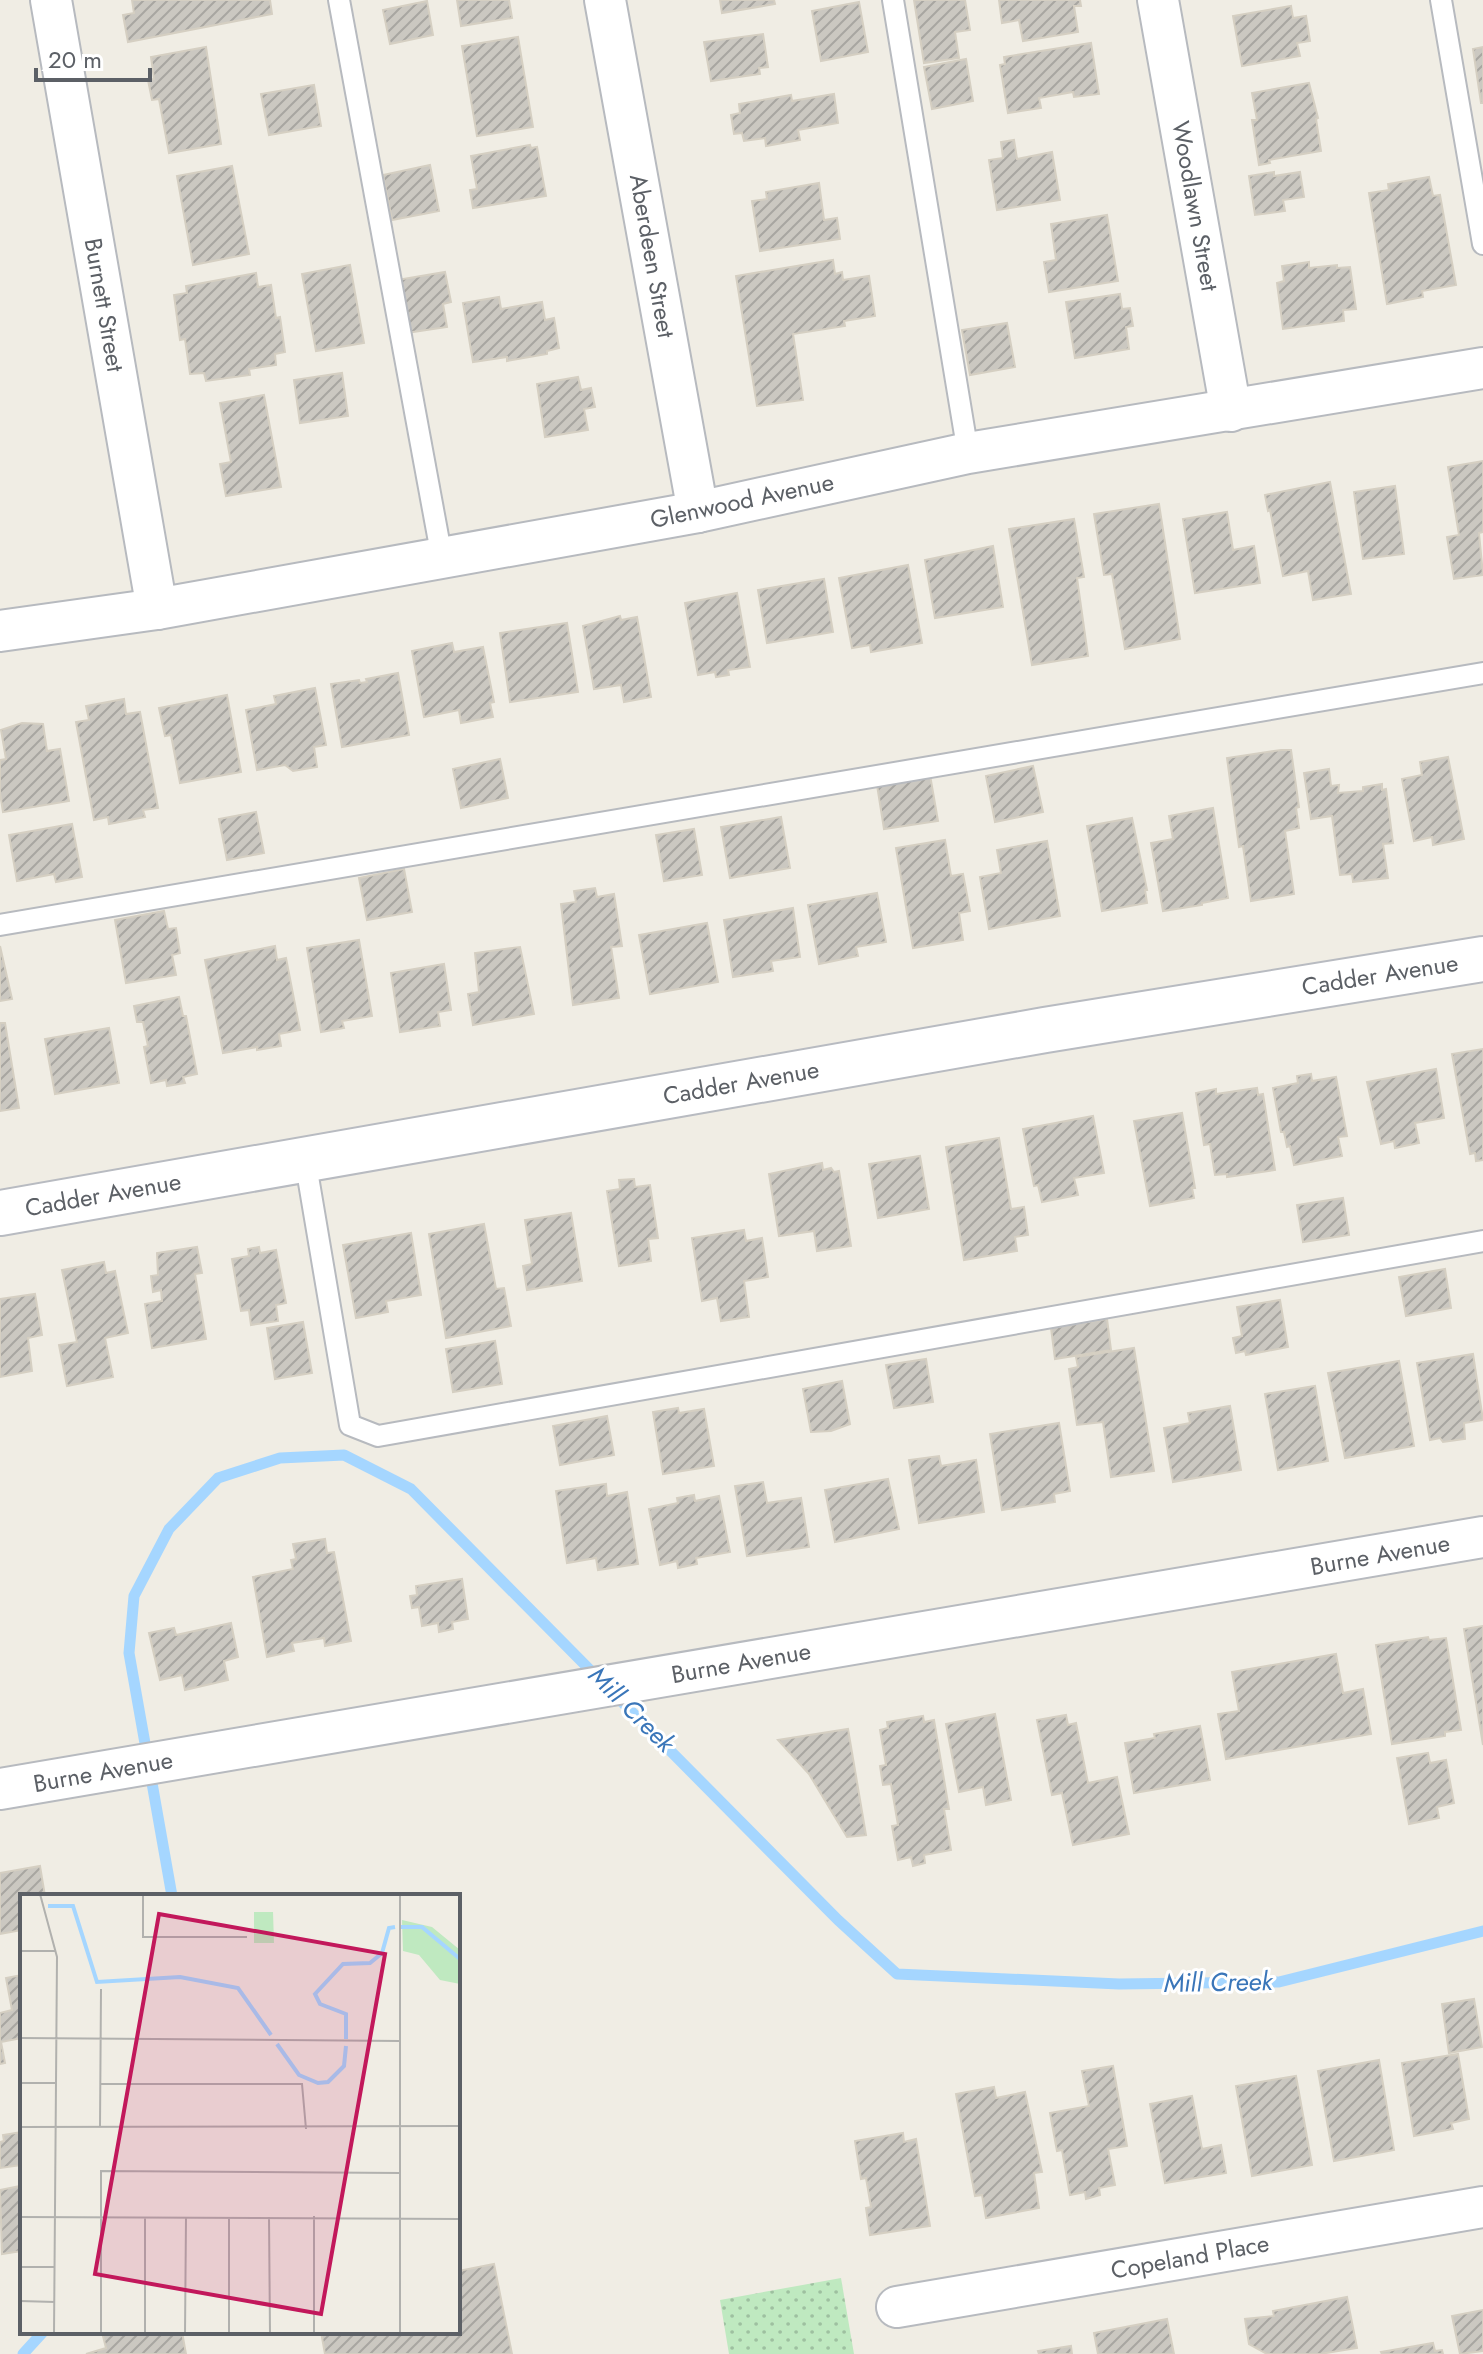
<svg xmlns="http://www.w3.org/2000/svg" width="1483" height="2354" viewBox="0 0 1483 2354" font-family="Jost,sans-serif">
<defs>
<pattern id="grass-dots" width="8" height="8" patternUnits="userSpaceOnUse" patternTransform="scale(2)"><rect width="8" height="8" fill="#bfe9c0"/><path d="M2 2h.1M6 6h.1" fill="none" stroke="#9ec0a0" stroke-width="1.8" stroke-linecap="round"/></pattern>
<pattern id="building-hatch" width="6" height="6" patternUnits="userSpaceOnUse" patternTransform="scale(2)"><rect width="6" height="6" fill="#cbc8c1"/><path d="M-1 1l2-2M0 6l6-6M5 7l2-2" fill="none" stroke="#a8a6a1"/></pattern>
</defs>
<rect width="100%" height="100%" fill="#f0ede4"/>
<path fill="url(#grass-dots)" d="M841,2278L854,2354H729L720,2300Z"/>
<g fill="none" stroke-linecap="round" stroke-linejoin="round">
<g stroke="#a5d6ff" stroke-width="11">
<path d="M615,1695L838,1920L897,1974L1119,1984L1279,1982L1483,1931"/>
<path d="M172,1896L129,1653L134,1596L169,1529L218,1478L280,1458L344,1455L411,1489L597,1677"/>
<path d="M23,2354L43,2332"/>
</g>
</g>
<g fill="url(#building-hatch)" stroke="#d5cfc2" stroke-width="2">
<path d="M132,0H270L272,14L128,42L123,15L134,13Z"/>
<path d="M457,0H509L512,18L461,26Z"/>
<path d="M720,0H774L775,4L722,13Z"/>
<path d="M914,0H965L970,30L955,32L959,58L924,63Z"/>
<path d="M999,0H1080L1081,6H1074L1078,32L1023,41L1019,20L1002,23Z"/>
<path d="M427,1L433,35L390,44L383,10Z"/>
<path d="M859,2L868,52L821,61L812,11Z"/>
<path d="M1291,6L1293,18L1306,16L1310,41L1297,43L1300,56L1242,66L1233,16Z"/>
<path d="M763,34L768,67L759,68L760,74L711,81L704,42Z"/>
<path d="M518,37L533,127L477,136L462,46Z"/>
<path d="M1091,43L1099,94L1074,97L1073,92L1039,98L1041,108L1008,113L1000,65L1005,64L1004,57Z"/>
<path d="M206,47L221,144L169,153L159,99L152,100L148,80L154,79L151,57Z"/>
<path d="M1483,47V103H1481L1473,49Z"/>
<path d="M966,59L973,101L932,109L924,67Z"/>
<path d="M1309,83L1318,118L1316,119L1321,151L1269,160L1270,163L1259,165L1252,120H1257L1252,93Z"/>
<path d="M314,85L321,126L269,135L261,94Z"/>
<path d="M834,94L838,123L798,130L800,140L766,146L765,138L744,141L742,133L734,134L731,115L740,113L739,104L791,95L792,101Z"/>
<path d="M1014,140L1017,159L1052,152L1060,200L997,210L989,160L1003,158L1001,142Z"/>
<path d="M530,145L531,148L537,147L546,196L473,208L470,190L477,189L471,156Z"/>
<path d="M430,165L439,211L392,220L383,175Z"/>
<path d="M232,166L249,254L193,265L177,176Z"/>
<path d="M1274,172V176L1300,172L1304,197L1283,200L1285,211L1255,215L1249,176Z"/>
<path d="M1429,177L1433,196L1440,195L1456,285L1422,291L1423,297L1387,304L1369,193L1389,190L1388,184Z"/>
<path d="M819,183L824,220L837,218L840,239L760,251L752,201L767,199L766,192Z"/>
<path d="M1107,215L1118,281L1049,292L1044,262L1056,260L1051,224Z"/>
<path d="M833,260L835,274L842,272L843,280L869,276L875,316L844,321L845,326L793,334L803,400L757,406L736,276Z"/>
<path d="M1309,262V268L1337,265V268L1350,267L1356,309L1343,310L1344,321L1283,329L1277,283L1284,281L1282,266Z"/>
<path d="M350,265L364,343L316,351L302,274Z"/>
<path d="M445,272L451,302L443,304L447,327L406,333L397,280Z"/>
<path d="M256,273L258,287L271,285L276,318L280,317L285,352L275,354L276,365L249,369L250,375L206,381L204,373L190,374L185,339L180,340L174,295L187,293L186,286Z"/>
<path d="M1120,294L1122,309L1130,308L1133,326L1126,327L1129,349L1075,358L1066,302Z"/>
<path d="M499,297L501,309L542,302L545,320L554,318L559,348L547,351V354L507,361V357L473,362L463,303Z"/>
<path d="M1007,323L1015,367L970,375L962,330Z"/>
<path d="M342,373L348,416L300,423L294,380Z"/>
<path d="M578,377L581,390L591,388L595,407L584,409L588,430L545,437L537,384Z"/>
<path d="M264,395L281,487L226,496L220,464L231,462L220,403Z"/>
<path d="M1483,461V532L1479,533L1483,575L1454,579L1447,537L1459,535L1448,467Z"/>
<path d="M1330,482L1351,594L1313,600L1308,571L1283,576L1270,510L1268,511L1265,495Z"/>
<path d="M1395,486L1404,554L1363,559L1354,492Z"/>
<path d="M1159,504L1180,639L1125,649L1112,574L1104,575L1094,514Z"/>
<path d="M1227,512L1233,550L1254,546L1260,583L1195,593L1183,519Z"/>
<path d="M1074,519L1084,577L1077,578L1088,656L1032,665L1009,529Z"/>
<path d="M993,546L1003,607L935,618L925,560Z"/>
<path d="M908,565L922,643L871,652L870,645L852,648L839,578Z"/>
<path d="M824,579L833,632L767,643L758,590Z"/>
<path d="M737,593L750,667L728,670L729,675L716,677L715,672L698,675L685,603Z"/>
<path d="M620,616L621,620L637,617L651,697L624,702L621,685L594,689L583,626Z"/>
<path d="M567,623L578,692L510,702L500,633Z"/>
<path d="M452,643L454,652L483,647L494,702L490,703L493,717L461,723L459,710L424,717L412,651Z"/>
<path d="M398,673L409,735L342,747L331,684L359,680L360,683L367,682L366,679Z"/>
<path d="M315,688L326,745L314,747L317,767L293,771L285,765L257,770L246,710L276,704L274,696Z"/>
<path d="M227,695L241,772L180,783L171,735L165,736L159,708Z"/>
<path d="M124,699L126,714L140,712L158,808L143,810L145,817L109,824L108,817L94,820L76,722L89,720L86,706Z"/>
<path d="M22,723L43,724L47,751L60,749L69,801L3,812L0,793V760L6,759L1,730Z"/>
<path d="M1281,750H1291L1299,807L1296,808L1299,828L1285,831L1294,894L1251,901L1243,846L1239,847L1227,758Z"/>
<path d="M1448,757L1464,839L1433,845L1432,837L1414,841L1402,779L1422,775L1420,762Z"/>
<path d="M500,759L508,798L461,808L453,769Z"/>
<path d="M1033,766L1043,812L995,822L986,776Z"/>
<path d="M1329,769L1331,786L1339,785L1338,793L1363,791V787L1382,784V790L1386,789L1393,843L1383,844L1388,878L1353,882L1352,874L1340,875L1332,816L1311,819L1304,773Z"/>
<path d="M930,775L938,821L884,829L877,785Z"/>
<path d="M1213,808L1228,898L1202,903V905L1163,911L1151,843L1173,839L1169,816Z"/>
<path d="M256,812L264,853L227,860L219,819Z"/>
<path d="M781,817L790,868L730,878L721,827Z"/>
<path d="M1132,818L1147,890H1145L1147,903L1102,911L1087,826Z"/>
<path d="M72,824L82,877L56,882L54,874L17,881L9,835Z"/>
<path d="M694,829L702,875L664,881L656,835Z"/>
<path d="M945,840L951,876L963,874L970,911L959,913L963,940L913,948L896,848Z"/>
<path d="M1047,841L1060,916L989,929L980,877L1001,873L997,850Z"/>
<path d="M404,869L412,912L367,920L359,878Z"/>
<path d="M595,888L597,897L614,894L622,946L611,947L619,998L573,1005L561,904L576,902L574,891Z"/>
<path d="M877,893L886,942L856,947L858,956L819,964L808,905Z"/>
<path d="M793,908L800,957L771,961L773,971L733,977L724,920Z"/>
<path d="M164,911L168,929L176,928L180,953L172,955L176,975L126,983L115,920Z"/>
<path d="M707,923L718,982L650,994L639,935Z"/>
<path d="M359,940L372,1016L342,1021L344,1028L321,1032L307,948Z"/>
<path d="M0,946L12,999L0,1001Z"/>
<path d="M275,946L277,960L286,958L300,1030L279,1034L281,1046L257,1050V1047L223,1053L205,960Z"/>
<path d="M520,947L534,1014L473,1025L468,994L479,992L475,953Z"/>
<path d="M444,964L451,1010L438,1012L440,1026L400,1032L391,973Z"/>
<path d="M179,997L183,1016H186L197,1074L183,1077L185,1083L167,1086L166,1080L151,1083L144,1047L148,1046L143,1022H137L134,1006Z"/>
<path d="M0,1023H5L19,1108L0,1111Z"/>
<path d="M109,1028L119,1083L55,1094L45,1039Z"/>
<path d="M1483,1049V1160L1476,1161L1475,1153L1470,1154L1452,1054Z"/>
<path d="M1436,1069L1444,1118L1415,1123L1419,1143L1395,1148L1394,1141L1381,1144L1367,1082Z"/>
<path d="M1311,1074L1312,1081L1336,1077L1347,1136L1338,1137L1342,1156L1294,1165L1290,1146L1287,1147L1284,1132H1281L1273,1088L1298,1083L1297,1076Z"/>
<path d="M1257,1088L1258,1095L1263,1094L1275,1170L1227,1177V1174L1215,1175L1210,1144L1204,1145L1196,1093L1216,1089V1094Z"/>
<path d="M1182,1113L1195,1188H1192L1194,1198L1150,1206L1134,1121Z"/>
<path d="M1093,1116L1104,1173L1074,1178L1078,1195L1042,1202L1038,1185L1034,1186L1023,1129Z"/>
<path d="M999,1138L1011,1209L1024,1207L1028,1235L1015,1237L1017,1251L964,1260L946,1147Z"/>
<path d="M920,1156L929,1209L878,1218L869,1164Z"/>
<path d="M822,1163L823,1170L831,1168L834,1172L839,1171L851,1246L817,1251L814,1231L779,1236L769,1174Z"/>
<path d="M634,1179L635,1187L650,1185L658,1238L648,1239L651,1261L619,1266L607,1191L620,1189L619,1180Z"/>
<path d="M1343,1198L1349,1235L1303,1242L1297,1205Z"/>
<path d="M571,1213L582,1281L527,1290L523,1266L532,1264L525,1220Z"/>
<path d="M484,1224L496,1289L504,1288L511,1326L446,1338L429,1234Z"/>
<path d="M744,1230L746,1241L762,1238L768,1277L744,1281L749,1317L721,1321L717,1298L702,1301L692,1238Z"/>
<path d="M411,1233L421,1295L386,1301L388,1312L356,1318L343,1245Z"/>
<path d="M197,1247L202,1273L195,1274L206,1339L152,1348L145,1304L162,1301L161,1290L153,1292L151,1276L158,1275L157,1253Z"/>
<path d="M259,1247L260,1253L276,1250L286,1303L276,1305L278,1321L251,1325L249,1310L241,1311L232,1259L249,1256L248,1249Z"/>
<path d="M104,1262L106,1273L115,1271L128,1333L105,1338L113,1377L67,1386L59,1345L77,1342L62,1270Z"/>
<path d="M1445,1269L1451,1308L1406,1316L1399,1277Z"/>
<path d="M35,1294L42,1335L28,1338L32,1371L0,1377V1299Z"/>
<path d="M1280,1300L1288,1347L1246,1355L1245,1351L1236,1353L1233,1338L1242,1336L1237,1307Z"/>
<path d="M1107,1319L1111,1350L1055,1359L1051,1328Z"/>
<path d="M303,1322L312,1373L275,1379L267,1328Z"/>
<path d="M495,1341L502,1384L453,1392L446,1349Z"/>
<path d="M1134,1348L1154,1471L1111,1477L1103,1422L1077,1425L1069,1369L1078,1367L1076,1357Z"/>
<path d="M1473,1354L1483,1420L1464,1423L1465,1439L1443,1442L1440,1438L1430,1440L1417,1363Z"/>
<path d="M926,1359L933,1402L894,1408L886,1365Z"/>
<path d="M1399,1361L1414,1446L1345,1458L1328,1373Z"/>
<path d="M842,1381L850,1424L831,1431L811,1432L803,1389Z"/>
<path d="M1315,1386L1328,1461L1278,1470L1265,1394Z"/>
<path d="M1230,1406L1241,1470L1173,1482L1164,1428L1190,1423L1188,1413Z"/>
<path d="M678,1408L679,1413L704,1409L714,1466L663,1474L653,1412Z"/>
<path d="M607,1416L614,1455L560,1465L553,1426Z"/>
<path d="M1059,1423L1070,1491L1054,1494L1055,1502L1002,1510L990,1434Z"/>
<path d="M939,1456L941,1466L976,1460L984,1512L919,1523L909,1460Z"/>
<path d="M888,1479L899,1529L835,1542L825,1490Z"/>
<path d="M763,1482L767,1503L801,1498L809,1547L747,1556L735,1486Z"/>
<path d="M606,1484L607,1496L627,1492L638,1564L598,1570L596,1558L567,1563L556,1491Z"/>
<path d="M694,1495L695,1501L719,1496L730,1552L696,1558L697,1564L678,1568L677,1561L660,1565L649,1509L678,1503L677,1498Z"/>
<path d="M325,1539L327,1553L334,1552L351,1641L325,1646L324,1638L292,1643L294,1651L267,1657L253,1577L293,1569L291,1560L296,1559L293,1544Z"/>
<path d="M462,1579L468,1619L452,1622L453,1629L439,1632L438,1623L422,1626L419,1607L412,1608L410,1596L417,1595L416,1586Z"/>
<path d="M231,1623L238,1657L224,1661L228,1680L185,1690L182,1675L160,1680L149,1633L174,1628L176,1635Z"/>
<path d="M1483,1626V1745L1464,1629Z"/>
<path d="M1428,1637L1429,1640L1446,1638L1461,1730L1445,1732V1736L1392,1744L1376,1645Z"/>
<path d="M1336,1654L1343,1693L1363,1689L1371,1734L1226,1759L1218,1714L1239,1711L1232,1672Z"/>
<path d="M995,1714L1011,1800L986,1805L983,1787L959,1792L946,1724Z"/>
<path d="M1066,1715L1068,1725L1076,1723L1088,1783L1117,1777L1129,1834L1073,1845L1062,1793L1052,1795L1037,1720Z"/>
<path d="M923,1716L924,1722L934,1720L949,1809H944L951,1850L924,1855L925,1863L913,1866L911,1857L898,1860L892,1826L898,1825L891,1784L883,1785L880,1766L886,1765L880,1730L888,1728L887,1722Z"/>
<path d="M1200,1726L1210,1780L1134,1793L1125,1743L1155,1738L1154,1734Z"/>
<path d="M848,1729L866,1835L847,1837L809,1774L778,1740Z"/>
<path d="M1428,1753L1430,1763L1446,1760L1454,1803L1437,1807L1439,1818L1409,1824L1397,1758Z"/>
<path d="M40,1866L45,1896H22V1930L0,1934V1873Z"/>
<path d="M22,1975V2038L1,2042L5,2063L0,2064V2013L12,2010L6,1978Z"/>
<path d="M1474,1999L1482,2047L1449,2053L1442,2004Z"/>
<path d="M1458,2054L1469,2119L1451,2123L1453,2129L1414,2136L1402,2063Z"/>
<path d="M1379,2060L1394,2150L1334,2161L1318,2071Z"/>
<path d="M1113,2066L1127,2146L1108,2149L1115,2185L1099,2188L1100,2195L1086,2199L1085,2192L1070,2195L1062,2150L1057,2151L1050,2113L1089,2106L1082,2071Z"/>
<path d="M1296,2076L1312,2165L1252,2176L1236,2086Z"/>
<path d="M994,2087L996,2098L1025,2092L1042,2172L1034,2173L1039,2208L986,2218L982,2195L975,2196L956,2094Z"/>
<path d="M1192,2096L1202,2149L1221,2145L1226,2173L1165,2183L1150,2104Z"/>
<path d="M22,2132V2165L0,2168V2142L4,2141L3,2135Z"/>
<path d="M903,2133L904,2142L916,2139L930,2226L870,2235L866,2208L871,2207L866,2178L861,2179L855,2141Z"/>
<path d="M20,2186L22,2251L2,2254L0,2190Z"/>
<path d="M494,2264L512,2354H325L321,2332H458V2271Z"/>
<path d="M1347,2297L1357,2348L1320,2354H1267L1249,2344L1245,2319L1274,2316L1273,2311Z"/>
<path d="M1483,2310V2351L1460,2354L1452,2316Z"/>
<path d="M1167,2319L1174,2354H1098L1094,2333Z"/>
<path d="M102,2332H182L186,2354H86L106,2348Z"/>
<path d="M1433,2343L1435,2351L1442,2350L1443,2354H1382L1381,2352Z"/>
<path d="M1071,2346L1072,2354H1039L1038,2351Z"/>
</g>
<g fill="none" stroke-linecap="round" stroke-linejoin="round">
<g stroke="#b7babf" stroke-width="24">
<g id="lane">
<path d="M339,0L442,558"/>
<path d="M893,0L968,453"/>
<path d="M1441,0L1483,244"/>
<path d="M0,925L1483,673"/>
<path d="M305,1159L350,1425L378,1436L1483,1241"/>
</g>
</g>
<g stroke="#b7babf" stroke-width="44">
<g id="street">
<path d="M51,0L157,609"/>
<path d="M605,0L698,512"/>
<path d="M1158,0L1231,411"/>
<path d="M0,631L157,609L698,512L968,453L1483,368"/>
<path d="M0,1789L1483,1537"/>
<path d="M897,2307L1483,2207"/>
</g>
</g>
<g stroke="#b8bbc1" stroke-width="48">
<path id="secondary" d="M0,1213L1045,1030L1483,959"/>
</g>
<use href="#lane" stroke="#fff" stroke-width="20"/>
<use href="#street" stroke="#fff" stroke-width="40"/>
<use href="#secondary" stroke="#fff" stroke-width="44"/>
</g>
<g text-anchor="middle" stroke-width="6" stroke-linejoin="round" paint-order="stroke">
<g font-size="24" fill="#5c6066" stroke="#fff">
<text transform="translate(1195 206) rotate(80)" y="8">Woodlawn Street</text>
<text transform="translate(652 256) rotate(80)" y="8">Aberdeen Street</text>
<text transform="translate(104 305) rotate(80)" y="8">Burnett Street</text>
<text transform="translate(742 501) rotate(-12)" y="8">Glenwood Avenue</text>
<text transform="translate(1380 975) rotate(-9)" y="8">Cadder Avenue</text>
<text transform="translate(741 1083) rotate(-10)" y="8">Cadder Avenue</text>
<text transform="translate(103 1195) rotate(-10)" y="8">Cadder Avenue</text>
<text transform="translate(1380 1555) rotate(-10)" y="8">Burne Avenue</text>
<text transform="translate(741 1663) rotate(-10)" y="8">Burne Avenue</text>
<text transform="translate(103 1772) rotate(-10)" y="8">Burne Avenue</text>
<text transform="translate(1190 2257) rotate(-10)" y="8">Copeland Place</text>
</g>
<g font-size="26" font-style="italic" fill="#3a76b9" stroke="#fff">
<text transform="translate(632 1709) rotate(45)" y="9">Mill Creek</text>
<text transform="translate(1218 1982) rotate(-1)" y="9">Mill Creek</text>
</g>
</g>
<g transform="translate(20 1894)">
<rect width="440" height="440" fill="#f0ede4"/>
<path d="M234,18H253L254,49H234Z" fill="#bfe9c0"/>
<path d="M382,26L412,33L440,56V90L420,86L399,61L383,57Z" fill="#bfe9c0"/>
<path fill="none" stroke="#a5d6ff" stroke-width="4" d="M28,12H53L77,88L160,83L218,94L251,141M381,33H402L440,65M326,145V120L300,110L295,100L323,70L350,69L362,59L369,34L375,33M257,150L279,181L298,189L308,188L324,172L326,152"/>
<path fill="none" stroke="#b1b1ae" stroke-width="2" d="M20,0L37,63L34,440M123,0V43H227M0,57H35M0,144L380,147M0,189H36M80,190H282L286,235M0,233L440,232M80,233L81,95M0,323L440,325M209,323V440M249,323L250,440M125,324V440M0,373H35M0,407L35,408M81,440V277L381,279M165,440L166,324M294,440V322M380,440V0"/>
<path fill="#c2185b" fill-opacity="0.15" stroke="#c2185b" stroke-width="4" d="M139,20L365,60L301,420L75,380Z"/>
<rect width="440" height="440" fill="none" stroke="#5c6066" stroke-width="4"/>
</g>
<path d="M36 68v12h114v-12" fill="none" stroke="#5c6066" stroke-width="4"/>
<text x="48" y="68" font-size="24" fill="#5c6066" stroke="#ffffff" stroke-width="6" paint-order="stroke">20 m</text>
</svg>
